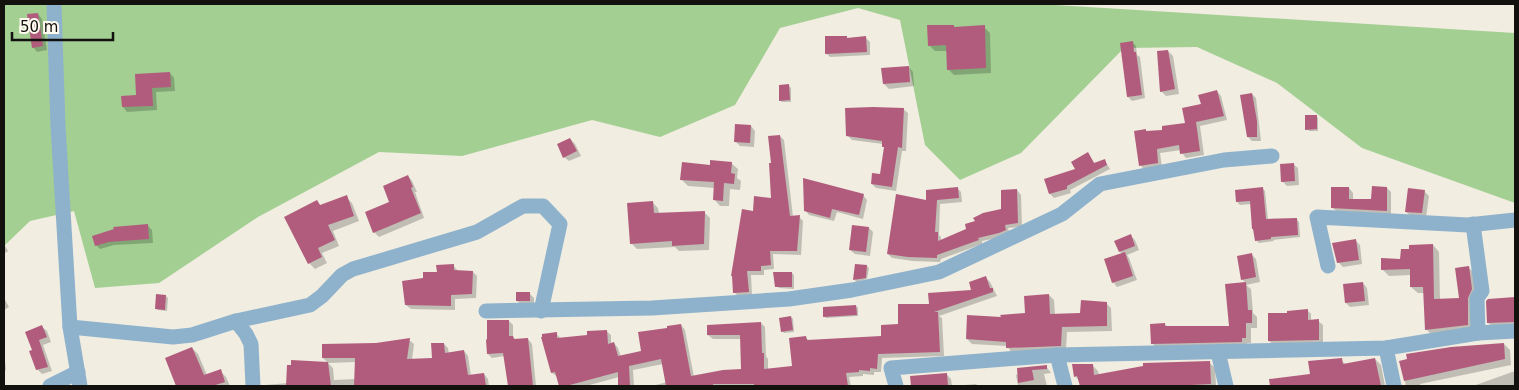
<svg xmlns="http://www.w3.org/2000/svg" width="1519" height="390" viewBox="0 0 1519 390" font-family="'DejaVu Sans',sans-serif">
<rect width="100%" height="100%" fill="#f1ede1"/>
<path fill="#a3cf93" d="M4,4H1039L1515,33V203L1362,148L1277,83L1197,47L1124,48L1021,153L960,180L925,145L900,20L858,8L780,28L735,105L660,137L592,120L462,156L379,152L258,217L159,283L95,288L74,211L30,221L4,246Z"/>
<g fill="#0003">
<path d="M38,14L42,19L47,50L37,52L33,47Z"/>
<path d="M954,26L956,28L984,27L990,33L991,73L954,75L948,69V51H935L929,45Z"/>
<path d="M866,38L870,42V55L830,57L826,53L848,39Z"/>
<path d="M1132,42L1136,46L1137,55L1140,57L1145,98L1132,101L1128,97Z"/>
<path d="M1168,51L1173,56L1179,94L1166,96L1161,91Z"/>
<path d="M909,67L913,72L914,86L889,89L884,84L883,69Z"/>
<path d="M170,73L174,78L175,91L156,92L157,110L127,112L123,107Z"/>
<path d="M789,86L791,88V102H782L780,100Z"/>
<path d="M1217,91L1221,96L1227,120L1200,126L1204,155L1186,158L1182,153L1181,150L1160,153L1162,167L1145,170L1141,166L1147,132L1164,131L1186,124Z"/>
<path d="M1252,94L1256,98L1261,141H1252L1248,137Z"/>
<path d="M903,109L908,113L906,151H902L896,191L876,188L872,184L881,176L885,149L883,144L852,140L847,135Z"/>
<path d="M1316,116L1318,118V131H1309L1307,129Z"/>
<path d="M751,126L755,131L754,147L740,146L736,142Z"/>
<path d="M780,136L784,140L793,217H799L803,221L801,255L773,254L774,269L764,270V275H751L752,296L739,297L734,292L733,278L732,276L754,212L772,199Z"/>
<path d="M570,139L575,144L581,156L569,161L564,157Z"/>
<path d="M1088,154L1095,164L1105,161L1110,169L1070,190L1071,193L1054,198L1050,194L1046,180L1077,170Z"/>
<path d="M731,163L738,169L737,178L741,181L740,190L730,189L729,206H720L714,199L715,188L688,186L681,179L711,166Z"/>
<path d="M1293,164L1298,168L1299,185L1287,186L1282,181Z"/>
<path d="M408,176L412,181L417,192H415L424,218L379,237L374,232Z"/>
<path d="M957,188L961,192L962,202L940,204L939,235L941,237V241L968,230L1002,210L1017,190L1021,195L1022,227L1008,228L1010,234L1003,237L982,241V244L941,259L940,262L913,261L892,258L888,254L928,201Z"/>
<path d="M1262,188L1265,191L1268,220L1296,219L1299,222L1300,237L1273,240L1274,241L1259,243L1256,240L1252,204L1240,205L1237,202Z"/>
<path d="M1349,188L1353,193V200H1372L1387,188L1391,192V215L1337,212L1333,208Z"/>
<path d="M1424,191L1429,196L1426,217L1411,216L1406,212Z"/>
<path d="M863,195L867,200L863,219L837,212L834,221L809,215L805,210Z"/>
<path d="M346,197L352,203L359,221L333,231L339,246L322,253L327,263L315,269L309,263L286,217L317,202L321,206Z"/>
<path d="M653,203L658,208L659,214L704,212L710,218L709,250L679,251L675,247L637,249L631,243Z"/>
<path d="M148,226L152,230L153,243L114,245L100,249L96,245Z"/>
<path d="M869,228L873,232L870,256L855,254L850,250Z"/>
<path d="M1131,236L1135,240L1139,250L1127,255L1129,258L1137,280L1117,287L1113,282L1122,254L1120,252Z"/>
<path d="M1355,240L1360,245L1362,264L1343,267L1338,262Z"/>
<path d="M4,244L8,251L4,254Z"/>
<path d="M1433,245L1439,252L1440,300L1460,299L1469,268L1475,274L1474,331L1433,336L1426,329L1425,293H1418L1411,287V275L1389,276L1382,269Z"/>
<path d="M1251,254L1256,259L1260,282L1246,285L1251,289L1253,313L1257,317V328H1251V343H1247V347L1158,349L1152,343L1165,324L1168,327H1230L1227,285L1246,284L1243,280L1238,257Z"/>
<path d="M453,265L458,271L473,272L477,276L476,298L455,299V310L411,309L406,305L424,279Z"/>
<path d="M867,266L869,268L867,279L856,282L855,280Z"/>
<path d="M792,273L794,275V289L779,288L777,286Z"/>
<path d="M986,278L990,282L997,296L939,316L942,318L944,356L882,358L881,372H874V375L863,374V376L849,377L851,386H652L667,382L663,364L633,370L634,386H620L619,377L586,386H560L558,377L552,373L556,333L561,339L588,336L606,331L611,335V344L614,343L618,348L621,357L643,352L668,329L681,325L685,330L694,377L742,371L741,339H713L708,335L761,323L765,327L766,356L768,359V370L794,367L806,338L810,341L882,337L930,306L973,291Z"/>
<path d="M1363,283L1367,288L1369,305L1350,307L1346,303Z"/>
<path d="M530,294L534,298V305H522L517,301Z"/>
<path d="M1049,295L1054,300L1055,315H1081L1106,303L1111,308L1112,331L1067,332L1066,350L1012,353L1007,346L972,344L967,339L1002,318L1026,314Z"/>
<path d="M166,296L168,298L167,311L158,310L156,308Z"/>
<path d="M4,298L9,307L4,310Z"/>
<path d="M1515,298V327L1494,328L1488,323L1489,300Z"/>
<path d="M856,306L858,308V316L826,318L824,316Z"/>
<path d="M1307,310L1311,314V321H1318L1323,325V344L1274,345L1269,341L1288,314Z"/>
<path d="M791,317L793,319L794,332L784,333L782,331Z"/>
<path d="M509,321L513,325V337L516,340L528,339L532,344L536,386H509L505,356L492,358L488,354V341Z"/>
<path d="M42,327L47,331L51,342L43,345L52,371L42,374L37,369L34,351Z"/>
<path d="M409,340L414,344L412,360H433L444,344L448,348L449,354L464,351L468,356L471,376L484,374L488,379L489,386H265V385L288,383L328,363L333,368L334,380L356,379V362L328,363L323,358L376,344Z"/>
<path d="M1504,344L1510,350L1511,365L1420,384L1421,386H1406L1401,362Z"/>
<path d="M192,348L198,354L207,375L220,371L226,377L230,386H175L178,385Z"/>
<path d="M4,353L6,370L4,371Z"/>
<path d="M1375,359L1381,365L1385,386H1284L1283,379L1311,375L1341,360L1346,365Z"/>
<path d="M1209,362L1215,368L1216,386H1081L1080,381L1075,376L1092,365L1098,371L1099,375Z"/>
<path d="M1046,366L1051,373L1044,374L1047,386H1018L1016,375L1019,374V369Z"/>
<path d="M1515,371V386H1473Z"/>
<path d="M946,374L951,379L952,386L976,384L978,386H913L911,377Z"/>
</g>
<g fill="#b25c7d">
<path d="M38,13L43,46L32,48L27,14Z"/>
<path d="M927,25H954V27L985,25L986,68L947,70L946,45L928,46Z"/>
<path d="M825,36H847V38L866,36L867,52L825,54Z"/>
<path d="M1133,41L1134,52H1136L1142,95L1127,97L1120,43Z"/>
<path d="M1168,50L1175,89L1160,92L1157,51Z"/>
<path d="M909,66L910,82L883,84L881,68Z"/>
<path d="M170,72L171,87L152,88L153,106L122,107L121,96L136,95L135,74Z"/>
<path d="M789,84L790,100L779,101V85Z"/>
<path d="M1217,90L1224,116L1196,122L1200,151L1180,154L1179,145L1157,149L1158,163L1139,166L1134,131L1146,129V131L1162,130V126L1185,123L1182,108L1201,104L1198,95Z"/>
<path d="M1252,93L1257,121V137H1247L1240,95Z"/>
<path d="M873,107L904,108L902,148L898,147L892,187L871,184L872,173L880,174L884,147H882V141L846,136L845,108Z"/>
<path d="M1305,115H1317V129L1305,130Z"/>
<path d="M735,124L751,125L750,143L734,142Z"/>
<path d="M780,135L790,216L800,215L797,251H770L771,265L761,266V271H747L749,292L733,293L732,276H731L742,209L753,211L754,196L771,198L769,163H771L768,136Z"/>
<path d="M570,138L577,151L563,158L557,144Z"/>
<path d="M1088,152L1094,163L1105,159L1107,165L1067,186V189L1049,194L1044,179L1075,169L1071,162Z"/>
<path d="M710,160L732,162L731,173L735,174L734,184L724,183L723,201L713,200L714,182L680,180L682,162L710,165Z"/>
<path d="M1294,163L1295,181L1281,182L1280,164Z"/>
<path d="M408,175L413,187L411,188L421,213L373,233L365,212L389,202L383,186Z"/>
<path d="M803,178L864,194L859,215L832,209L830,218L804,211Z"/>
<path d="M1372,186L1387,187V211L1331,208V187H1349V199H1371Z"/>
<path d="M958,187L959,198L937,200L935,232H938V241L966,229L965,224L975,221L973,218L983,213L1001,209V190L1017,189L1018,223L1005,225L1006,230L999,233L978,238L979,240L937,255V258L908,257L887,254L896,194L926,200V190Z"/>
<path d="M1263,187L1266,219L1297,218L1298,235L1271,237V239L1255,241L1253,229H1252L1250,201L1236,202L1235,190Z"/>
<path d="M1408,188L1425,190L1422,213L1405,212Z"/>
<path d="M347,195L354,216L328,225L335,240L318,248L322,257L308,264L284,217L317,200L320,205Z"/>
<path d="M653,201L654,213L705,211L704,244L672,246V241L630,244L627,203Z"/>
<path d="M148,224L149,239L109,242L95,246L92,236L114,229L113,227Z"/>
<path d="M852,225L869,227L866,252L849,250Z"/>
<path d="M1131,234L1135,246L1119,252L1114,241Z"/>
<path d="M1356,239L1359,260L1337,263L1332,243Z"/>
<path d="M1433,244L1434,299L1459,298L1455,268L1469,266L1472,289L1468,298V325L1425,330L1423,287H1410V269L1381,270V258L1400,259L1401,249H1409V245Z"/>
<path d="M1125,252L1133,276L1112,283L1104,259Z"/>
<path d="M1252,253L1256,277L1241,280L1237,256Z"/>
<path d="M454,264V270L473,271L472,294L451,295V306L405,305L402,281L423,278V272H437L436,265Z"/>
<path d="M855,264L867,265L866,278L853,280Z"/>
<path d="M773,272H792V287H775Z"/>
<path d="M986,276L990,288H993V292L934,312H938L940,352L878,354L877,369L870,368V371L859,370V372L846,373L848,386H754V384H713V386H666L661,359L629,366L630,386H618V372L566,386H559L555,372L551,373L541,337H542V334L557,332V338L587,335V331L607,330L608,344L614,342L618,356L641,351L638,332L667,328V326L681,324L691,376L723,370L741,369L740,335H707V325L761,322L762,353H764V369L792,366L789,338L806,336L807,340L881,336V325L898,324V304H929L928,293L971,290L969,282Z"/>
<path d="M1246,282L1248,310H1252V323H1246V338H1242V342L1151,344L1150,324L1165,323V326H1229L1225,284Z"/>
<path d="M1363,282L1365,301L1345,303L1343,284Z"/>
<rect x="516" y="292" width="14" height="9"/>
<path d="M156,294L166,295L165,310L155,309Z"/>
<path d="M1049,294L1050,314L1080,313L1081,300L1107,302V326L1062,327L1061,346L1006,348V342L966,339L967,315L1001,317L1000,315L1025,313L1024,296Z"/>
<path d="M1515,297V322L1487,323L1486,301L1488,299Z"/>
<path d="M856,305L857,315L823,317V307Z"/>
<path d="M1308,309V320L1319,319V340L1268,341V313H1287V311Z"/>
<path d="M791,316L793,330L781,332L779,318Z"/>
<path d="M487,320H509V336H513L514,339L528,338L533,386H508L503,353L487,354L486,340L487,339Z"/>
<path d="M42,325L47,337L39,340L48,367L36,370L29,351L32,350L25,332Z"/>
<path d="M410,338L407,359L432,358L431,343H444L445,353L464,350L468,375L484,373L486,386H354L355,358H322V344L376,343Z"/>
<path d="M1504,343L1505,359L1404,381L1399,361L1407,359L1406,354L1451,347Z"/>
<path d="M192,347L204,375L221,369L225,382L212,386H176L165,358Z"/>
<path d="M1342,358L1343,364L1375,358L1381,386H1270L1269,379L1310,374L1308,361Z"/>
<path d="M291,360L328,362L331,386H286L287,365H291Z"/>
<path d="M1210,361L1211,384L1171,386H1080L1077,376L1074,377L1072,364H1093L1094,375L1143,366V363Z"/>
<path d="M1047,365V369L1032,370L1034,380L1018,383L1017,368Z"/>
<path d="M947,373L948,386H911L910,376Z"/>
</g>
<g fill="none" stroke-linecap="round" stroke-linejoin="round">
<g stroke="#8fb2cc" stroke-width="15">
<path d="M54,4L58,126L70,327L80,386"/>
<path d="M1473,224L1482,291L1477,298L1478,333"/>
<path d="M1328,266L1317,217L1468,225L1515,220"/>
<path d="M486,311L652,308L789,299L852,290L939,272L1062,214L1100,184L1224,160L1272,156"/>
<path d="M236,321L246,334L251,344L253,386"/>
<path d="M70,327L173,337L192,335L236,321L310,305L322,296L342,275L353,269L477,232L523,206H543L560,224L541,311"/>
<path d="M1386,348L1394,386"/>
<path d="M1218,352L1226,386"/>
<path d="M1057,355L1065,386"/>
<path d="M50,386L78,372"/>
<path d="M896,386L891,368L1057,355L1386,348L1478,333L1515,331"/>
</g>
</g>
<rect width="1519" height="390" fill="none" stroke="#13110d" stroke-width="10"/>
<path d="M12 32v8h101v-8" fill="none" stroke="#13110d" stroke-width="2.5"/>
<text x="20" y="32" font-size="15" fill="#13110d" stroke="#fffaef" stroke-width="4" paint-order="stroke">50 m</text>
</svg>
